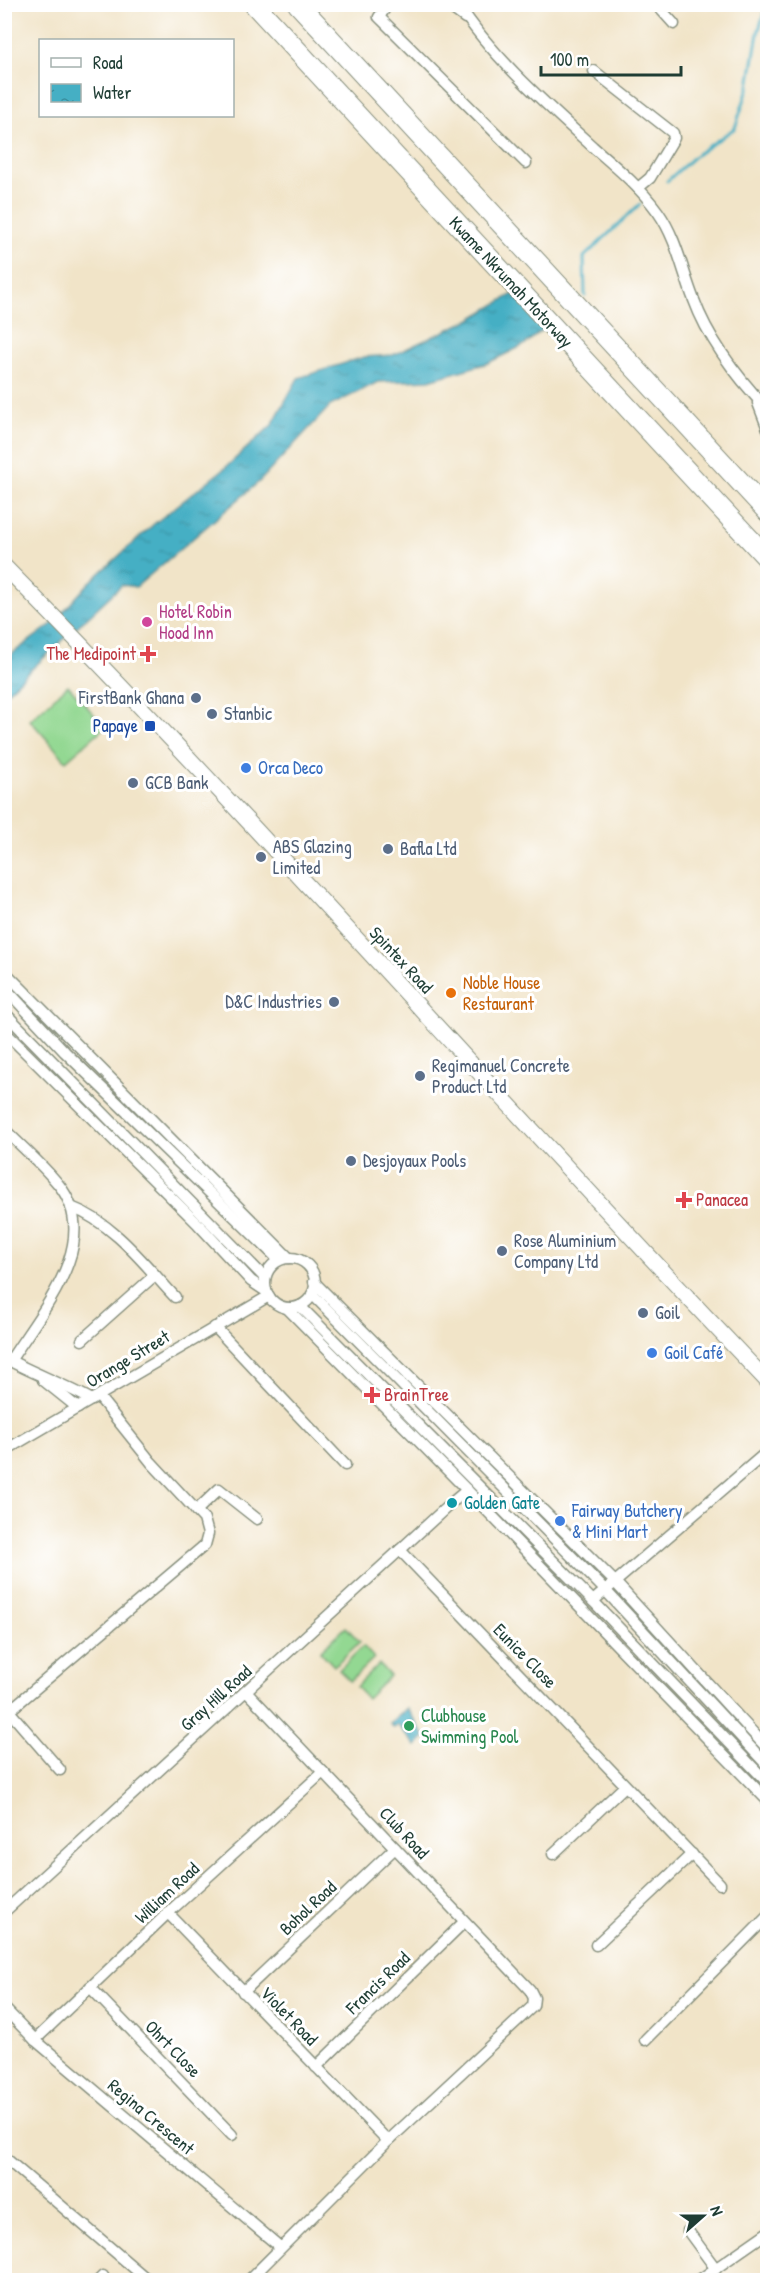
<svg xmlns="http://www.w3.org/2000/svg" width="772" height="2285" viewBox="0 0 772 2285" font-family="'Patrick Hand',sans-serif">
<defs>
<pattern id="water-ripples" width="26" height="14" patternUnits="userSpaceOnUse" patternTransform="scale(1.5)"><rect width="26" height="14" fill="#45afc4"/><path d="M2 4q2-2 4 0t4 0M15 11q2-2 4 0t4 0" fill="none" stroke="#3990a0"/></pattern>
</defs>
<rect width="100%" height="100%" fill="#fff"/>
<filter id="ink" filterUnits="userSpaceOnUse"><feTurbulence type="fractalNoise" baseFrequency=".0167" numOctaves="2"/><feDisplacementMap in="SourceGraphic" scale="12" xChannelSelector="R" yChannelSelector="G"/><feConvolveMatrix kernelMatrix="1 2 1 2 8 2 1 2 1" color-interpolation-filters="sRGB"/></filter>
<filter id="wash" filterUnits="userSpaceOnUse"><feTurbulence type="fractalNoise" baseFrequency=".008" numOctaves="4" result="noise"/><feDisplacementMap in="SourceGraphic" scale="24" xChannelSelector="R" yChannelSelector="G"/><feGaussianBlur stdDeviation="1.35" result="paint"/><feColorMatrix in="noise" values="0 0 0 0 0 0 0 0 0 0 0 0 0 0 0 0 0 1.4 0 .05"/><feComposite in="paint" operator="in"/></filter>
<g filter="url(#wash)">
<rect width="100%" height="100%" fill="#f1e4c8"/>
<g fill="#93d892" stroke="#598a63" stroke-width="1.5">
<path d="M68,685L105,727L66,761L30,720Z"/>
<path d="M346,1627L360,1642L334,1666L320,1651Z"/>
<path d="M363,1646L374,1658L350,1681L339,1670Z"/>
<path d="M379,1664L390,1676L367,1699L356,1687Z"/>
</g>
<g fill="url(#water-ripples)" stroke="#32767c" stroke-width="1.5">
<path d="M513,294L545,328L524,345L488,363L429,380L378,382L330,406L260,481L136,587L122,585L5,694V659L52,624L89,583L155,523L225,468L272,425L298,378L364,357L393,355L471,319Z"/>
<path d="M407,1708L425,1737L416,1746L398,1725L394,1728L390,1724Z"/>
</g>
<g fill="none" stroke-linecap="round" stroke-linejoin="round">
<g stroke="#45afc4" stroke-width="3">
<path d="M667,181L696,155L735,128L749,86L758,33L767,4"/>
<path d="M585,296L584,257L640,204"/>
</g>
</g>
</g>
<g filter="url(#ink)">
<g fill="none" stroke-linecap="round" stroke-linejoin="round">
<g stroke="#88907e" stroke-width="13">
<g id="street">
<path d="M388,4L379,17L526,163"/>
<path d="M446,4L465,18"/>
<path d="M458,4C491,56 548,106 593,147C616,167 640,187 658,212C677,239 682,270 694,300C709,341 738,378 768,410"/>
<path d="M656,4L674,24"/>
<path d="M594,71L673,133L674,138L650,178L638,188"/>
<path d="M758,403L768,429"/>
<path d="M4,971L289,1258"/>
<path d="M4,987L65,1052L279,1260"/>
<path d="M4,1012L265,1278"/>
<path d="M4,1031L198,1224L251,1281L266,1291"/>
<path d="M4,1129C22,1147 43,1165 59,1185C104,1242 40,1313 10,1361"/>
<path d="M71,1207C114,1223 145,1265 175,1297"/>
<circle cx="290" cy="1283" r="25"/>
<path d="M314,1282L614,1581L768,1749"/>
<path d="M312,1294L605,1590L768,1766"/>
<path d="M300,1306L593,1601L768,1783"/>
<path d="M287,1308L467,1490L768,1801"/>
<path d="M215,1327L345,1465"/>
<path d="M82,1340L155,1275"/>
<path d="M5,1358C34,1374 64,1384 92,1400"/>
<path d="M43,1380L78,1408"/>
<path d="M4,1451L269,1296"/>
<path d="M455,1500L467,1490"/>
<path d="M196,1511L219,1489L257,1519"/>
<path d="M400,1550L720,1884"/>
<path d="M593,1601L768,1451"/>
<path d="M247,1692L530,1990L534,1998L533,2006L388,2141L251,2278"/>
<path d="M60,1770L9,1711L205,1545L208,1534L204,1519L151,1462L99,1397"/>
<path d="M553,1854L625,1786"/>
<path d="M4,1912L448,1506"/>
<path d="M168,1913L388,2141"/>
<path d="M596,1945L692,1854"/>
<path d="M90,1987L232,2135"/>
<path d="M243,1992L395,1848"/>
<path d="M4,2008L35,2040L280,2247"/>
<path d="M35,2040L168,1913L323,1772"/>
<path d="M645,2040L768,1916"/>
<path d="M316,2067L464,1922"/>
<path d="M4,2157L148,2280"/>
<path d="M688,2231L716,2269"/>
<path d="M99,2280L103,2276"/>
<path d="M699,2280L768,2232"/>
</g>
</g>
<g stroke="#88907e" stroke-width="17">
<path id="secondary" d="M4,566C266,831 510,1113 768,1382"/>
</g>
<g stroke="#88907e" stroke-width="22">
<g id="highway">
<path d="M254,4L768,559"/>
<path d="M298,4L768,512"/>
</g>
</g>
<use href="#street" stroke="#fff" stroke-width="10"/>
<use href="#secondary" stroke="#fff" stroke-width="15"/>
<use href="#highway" stroke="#fff" stroke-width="20"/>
</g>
</g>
<circle fill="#d1479c" stroke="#fff" stroke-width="2" cx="147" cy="622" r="6"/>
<g fill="#e0444e" stroke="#fff" stroke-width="2">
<path d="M145 645h6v6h6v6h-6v6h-6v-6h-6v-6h6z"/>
<path d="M681 1191h6v6h6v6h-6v6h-6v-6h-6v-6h6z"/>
<path d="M369 1386h6v6h6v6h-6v6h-6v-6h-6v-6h6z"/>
</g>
<g fill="#5c6f8a" stroke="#fff" stroke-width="2">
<circle cx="196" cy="698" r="6"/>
<circle cx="212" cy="714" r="6"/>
<circle cx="133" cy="783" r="6"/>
<circle cx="388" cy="849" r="6"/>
<circle cx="261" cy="857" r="6"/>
<circle cx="334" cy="1002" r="6"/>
<circle cx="420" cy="1076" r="6"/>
<circle cx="351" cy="1161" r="6"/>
<circle cx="502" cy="1251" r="6"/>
<circle cx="643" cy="1313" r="6"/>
</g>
<rect fill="#1a4fb4" stroke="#fff" stroke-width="2" x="144" y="720" width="12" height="12" rx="3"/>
<g fill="#3f7fe0" stroke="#fff" stroke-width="2">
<circle cx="246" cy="768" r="6"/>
<circle cx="652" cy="1353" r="6"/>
<circle cx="560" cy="1521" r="6"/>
</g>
<circle fill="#e8710a" stroke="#fff" stroke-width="2" cx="451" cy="993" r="6"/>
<circle fill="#0f9aa8" stroke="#fff" stroke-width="2" cx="452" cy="1503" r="6"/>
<circle fill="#2e9e5b" stroke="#fff" stroke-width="2" cx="409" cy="1726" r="6"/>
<g text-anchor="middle" stroke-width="6" stroke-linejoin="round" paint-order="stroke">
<g font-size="18" fill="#1f3d34" stroke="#fff">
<text transform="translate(511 282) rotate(47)" y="6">Kwame Nkrumah Motorway</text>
<text transform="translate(401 960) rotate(47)" y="6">Spintex Road</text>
<text transform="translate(128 1359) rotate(-31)" y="6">Orange Street</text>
<text transform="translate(525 1656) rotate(46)" y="6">Eunice Close</text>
<text transform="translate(216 1698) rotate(-42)" y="6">Gray Hill Road</text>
<text transform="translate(404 1833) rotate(47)" y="6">Club Road</text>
<text transform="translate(167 1893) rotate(-43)" y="6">William Road</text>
<text transform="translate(308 1908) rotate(-43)" y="6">Bohol Road</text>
<text transform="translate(378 1983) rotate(-44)" y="6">Francis Road</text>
<text transform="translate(289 2016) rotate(46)" y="6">Violet Road</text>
<text transform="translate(173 2049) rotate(46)" y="6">Ohrt Close</text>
<text transform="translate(151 2117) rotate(40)" y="6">Regina Crescent</text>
</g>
<g font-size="18" fill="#b23c85" stroke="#fff" text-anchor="start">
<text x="159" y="618">Hotel Robin<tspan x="159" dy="21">Hood Inn</tspan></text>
</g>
<g font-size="18" fill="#be3a42" stroke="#fff" text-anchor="start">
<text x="136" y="660" text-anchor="end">The Medipoint</text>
<text x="696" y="1206">Panacea</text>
<text x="384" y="1401">BrainTree</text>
</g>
<g font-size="18" fill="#4e5e75" stroke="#fff" text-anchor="start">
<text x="184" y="704" text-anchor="end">FirstBank Ghana</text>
<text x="224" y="720">Stanbic</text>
<text x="145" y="789">GCB Bank</text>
<text x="273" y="853">ABS Glazing<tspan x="273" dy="21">Limited</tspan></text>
<text x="400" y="855">Bafla Ltd</text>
<text x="322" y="1008" text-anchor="end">D&amp;C Industries</text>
<text x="432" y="1072">Regimanuel Concrete<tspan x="432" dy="21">Product Ltd</tspan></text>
<text x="363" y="1167">Desjoyaux Pools</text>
<text x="514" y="1247">Rose Aluminium<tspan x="514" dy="21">Company Ltd</tspan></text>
<text x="655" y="1319">Goil</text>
</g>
<g font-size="18" fill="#164399" stroke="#fff" text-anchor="end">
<text x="138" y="732">Papaye</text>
</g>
<g font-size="18" fill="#366cbe" stroke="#fff" text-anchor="start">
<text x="258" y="774">Orca Deco</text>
<text x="664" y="1359">Goil Café</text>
<text x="572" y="1517">Fairway Butchery<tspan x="572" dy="21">&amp; Mini Mart</tspan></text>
</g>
<g font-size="18" fill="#c56008" stroke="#fff" text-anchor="start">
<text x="463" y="989">Noble House<tspan x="463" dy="21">Restaurant</tspan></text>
</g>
<g font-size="18" fill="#0d838f" stroke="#fff" text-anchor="start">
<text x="464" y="1509">Golden Gate</text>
</g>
<g font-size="18" fill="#27864d" stroke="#fff" text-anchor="start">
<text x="421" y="1722">Clubhouse<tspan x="421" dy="21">Swimming Pool</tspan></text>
</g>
</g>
<rect width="772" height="2285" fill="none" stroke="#fff" stroke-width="24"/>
<rect x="39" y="39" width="195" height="78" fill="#ffffff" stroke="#a5b1ae" stroke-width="1.5"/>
<rect x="51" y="58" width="30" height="9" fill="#ffffff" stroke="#a5b1ae" stroke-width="1.5"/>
<text x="93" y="69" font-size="18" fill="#1f3d34">Road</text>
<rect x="51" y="84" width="30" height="18" fill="url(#water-ripples)" stroke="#a5b1ae" stroke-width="1.5"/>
<text x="93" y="99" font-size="18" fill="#1f3d34">Water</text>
<g transform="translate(703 2216) rotate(69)" stroke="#ffffff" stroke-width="4.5" paint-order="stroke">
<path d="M0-4.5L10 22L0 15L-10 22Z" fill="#1f3d34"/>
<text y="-9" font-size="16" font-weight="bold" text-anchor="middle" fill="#1f3d34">N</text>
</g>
<path d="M541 66v9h140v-9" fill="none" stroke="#1f3d34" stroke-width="3"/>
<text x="550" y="66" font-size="18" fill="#1f3d34" stroke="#ffffff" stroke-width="4.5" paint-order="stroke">100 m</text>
</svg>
